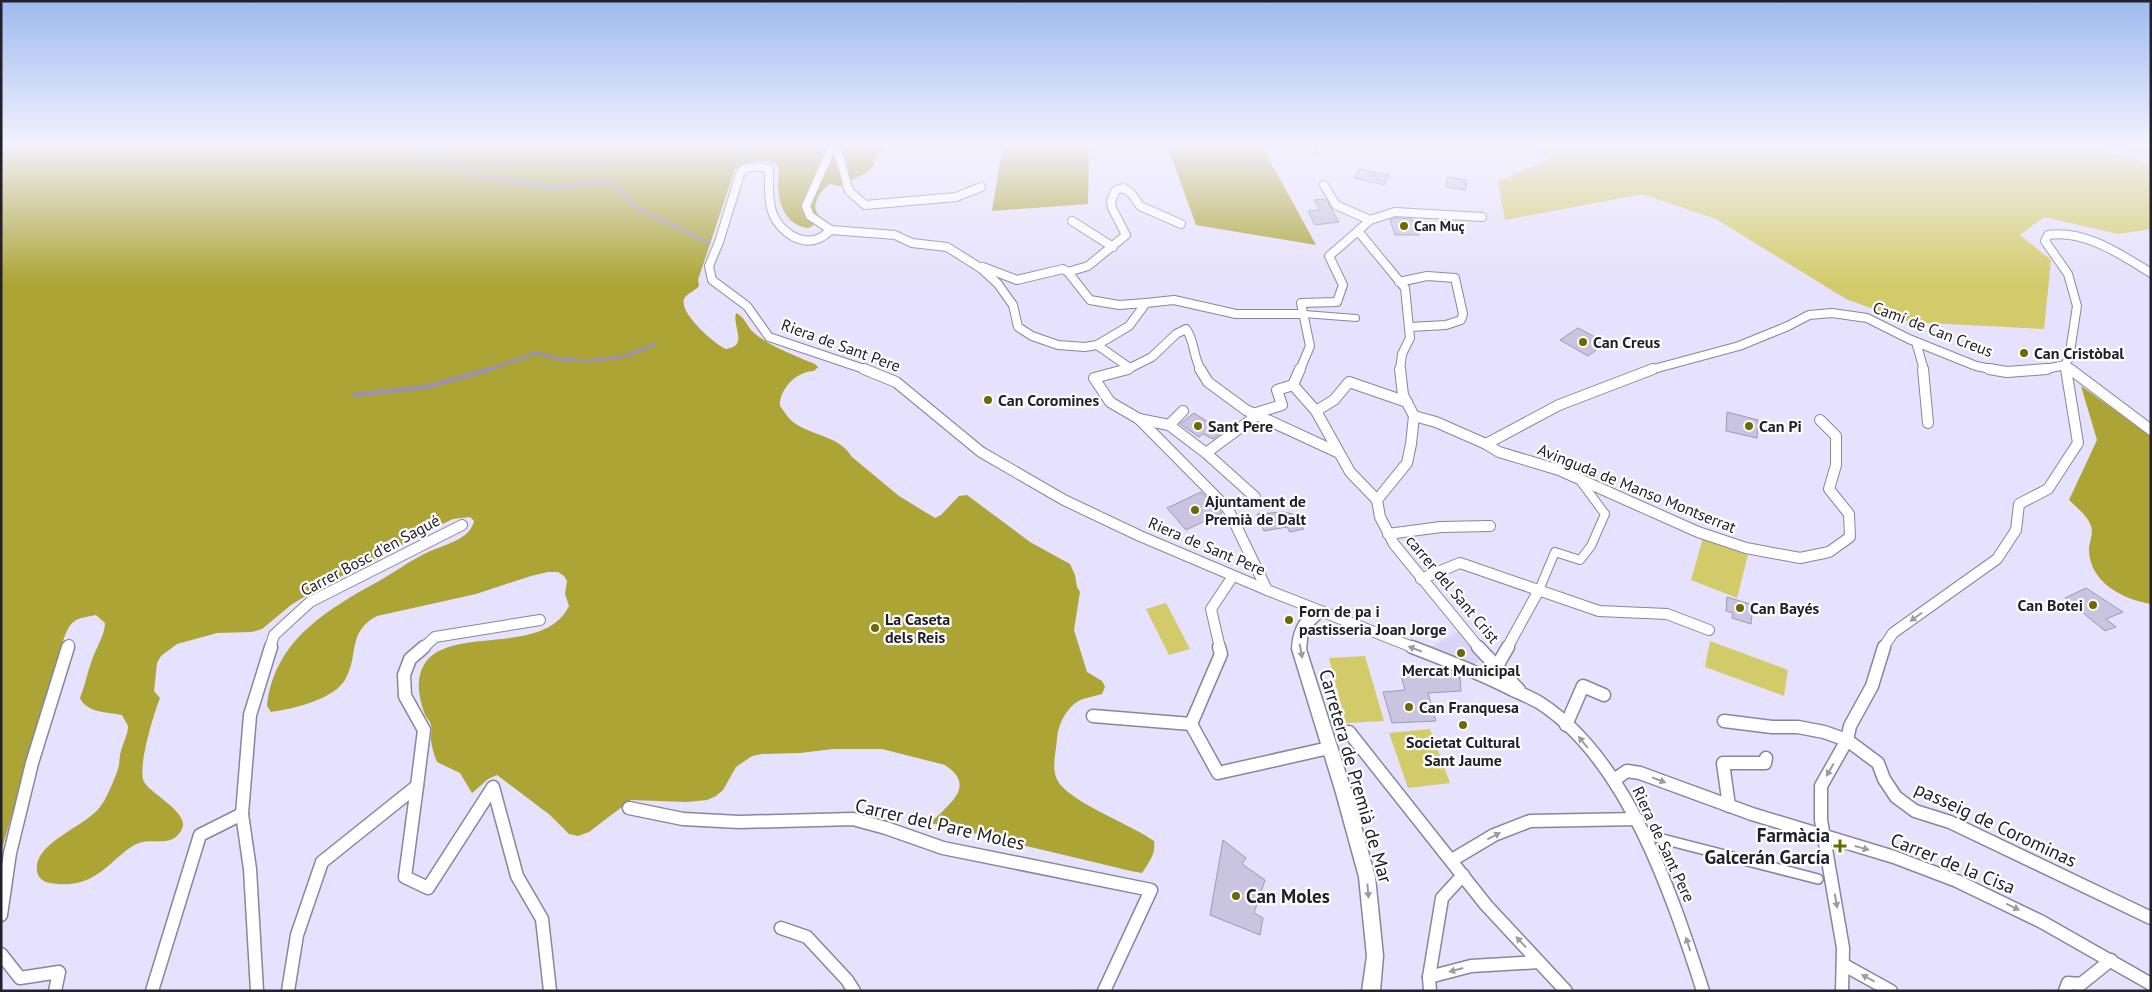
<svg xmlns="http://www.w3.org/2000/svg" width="2152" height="992" viewBox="0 0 2152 992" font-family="'PT Sans',sans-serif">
<rect width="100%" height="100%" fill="#e6e1fc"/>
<path fill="#dad4f6" d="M1458,631L1482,659L1473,665L1431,647Z"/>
<g fill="#d3cb69">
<path d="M1526,145H2079L2151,164V229L2118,234L2044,217L2020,235L2051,260L2044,329L1909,322L1846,299L1716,219L1642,194L1505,220L1498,182L1549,159Z"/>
<path d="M2102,145H2151V153L2121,150Z"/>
<path d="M1703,538L1748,555L1737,598L1691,580Z"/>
<path d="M1166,603L1190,649L1169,655L1146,609Z"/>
<path d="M1710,641L1788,670L1784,696L1705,667Z"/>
<path d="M1365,656L1384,721L1346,723L1329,658Z"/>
<path d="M1430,729L1450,783L1408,788L1389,733Z"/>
</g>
<g fill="#aca434">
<path d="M1,145H889L878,154L873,166L868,172L840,186L830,184C818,192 808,209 823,219L809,228C786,226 778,204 778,183C778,176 782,170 776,164C761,156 749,162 735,169L698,280L699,286C695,291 687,293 684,299C679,313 714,344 726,349C749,346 732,326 736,313C745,317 747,327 754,333C771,347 794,355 815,364L818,367L814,371C797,371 779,389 780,406C784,411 788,418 793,422C811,436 839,435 852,457L899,496L935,518L941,515L959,496L967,495L1030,542L1070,564L1075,575L1077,587L1080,592L1074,630L1087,672L1102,681L1105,687L1102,694C1096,696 1089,697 1083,699C1068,704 1058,724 1057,739C1056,751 1052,766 1056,777C1063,800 1131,824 1154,841C1156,854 1149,862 1142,873L1131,871L931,823C947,805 978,787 945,765L882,749H833L800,753L762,754L752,756L736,767L723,790L716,796L707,800L686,802L631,800L589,832L578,836L569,834L550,815L497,775L488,779L472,793L460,773L437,762C434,755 432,748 431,740C431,735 432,730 431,725C430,720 425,717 424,712C421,703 418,691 419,682C425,615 541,664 569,606L565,594L567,581L564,576L558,572H548L531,576L476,594L377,616C347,632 359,654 346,678C336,699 293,709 271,712L267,706C274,641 326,610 379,581C395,572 411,560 428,552C443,545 470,540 474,521L470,517L453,519L436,527L315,590L291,605L262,629L252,632L217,633L177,644L161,656L157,663L154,691L160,698C154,713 137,768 144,782C151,794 190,813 182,829C173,848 155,838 139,843C130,846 124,853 117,858C96,878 80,888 50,883C43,882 38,878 37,871C33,843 85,827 100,807C106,800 115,778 118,769C120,763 119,757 121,751C123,742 128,735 128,726L122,715C107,712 87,713 80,698C85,686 87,673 92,660C96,648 105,635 105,623L96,615C76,619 72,618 64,638L1,852Z"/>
<path d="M1003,145H1089L1088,204L992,211Z"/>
<path d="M1167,145H1266L1262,146L1316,245L1196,225Z"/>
<path d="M2081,386L2151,436V604C2122,599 2089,582 2089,549C2089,542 2094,533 2091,526C2087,515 2077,508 2069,500L2097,440Z"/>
</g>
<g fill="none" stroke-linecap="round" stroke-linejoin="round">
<g stroke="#9a92bc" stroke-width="3">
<path d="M412,145L480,176L553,188L598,181L612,183L638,208L709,243"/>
<path d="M1317,145L1318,155"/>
<path d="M1,153L8,145"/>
<path d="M744,163L749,145"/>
<path d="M488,370L536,353L559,359L589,361L626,356L655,344"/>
</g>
<path stroke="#9a92bc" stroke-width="4" d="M354,395L426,387L491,369"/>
</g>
<g fill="#c9c4df" stroke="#9e9ab4">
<path d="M1359,169L1389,175L1384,185L1354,178Z"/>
<path d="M1447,177L1467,180L1466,190L1446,187Z"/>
<path d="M1326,199L1339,222L1315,225L1308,211L1320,210L1314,200Z"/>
<path d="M1396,218L1412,219L1419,235H1395L1390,220Z"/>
<path d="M1578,328L1606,343L1588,356L1560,340Z"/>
<path d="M1727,412L1758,420L1757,438L1726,431Z"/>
<path d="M1194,413L1219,429L1220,434L1213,439L1203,434L1199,437L1180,424Z"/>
<path d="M1201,492L1222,513L1186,530L1167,508Z"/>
<path d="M1283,512L1293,514L1304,529L1290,532L1287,527L1264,531L1257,514Z"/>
<path d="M2086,588L2123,612L2106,619L2116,627L2105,631L2065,598Z"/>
<path d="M1727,597L1753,605L1751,624L1732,618L1733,613L1726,611Z"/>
<path d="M1440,669L1460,677L1461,691L1428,693L1436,721L1392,723L1383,692L1405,690L1401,675H1438Z"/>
<path d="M1223,840L1246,858L1242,864L1265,880L1254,913L1263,918L1260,935L1210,915Z"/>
</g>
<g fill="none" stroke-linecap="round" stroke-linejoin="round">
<g stroke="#89859e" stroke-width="8">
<path id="pedestrian-far2" d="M1304,314L1356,318"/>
</g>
<g stroke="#89859e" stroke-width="10">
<path id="pedestrian-far1" d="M1539,590L1555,552L1580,560L1591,546L1605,514L1579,479"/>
</g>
<g stroke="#89859e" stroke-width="12">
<path id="pedestrian" d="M1643,834L1818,879"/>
</g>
<g stroke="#89859e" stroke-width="10">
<g id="minor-far2">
<path d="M833,145L806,206L810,216L831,230L895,235L912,243L947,247L982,269L998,284L1013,305L1018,327L1032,336L1058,345L1085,347L1097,345L1129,326L1146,303L1174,300L1236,314H1304"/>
<path d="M836,145L849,191L865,205L956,197L981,187"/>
<path d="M1324,185L1336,205L1370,220"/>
<path d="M1072,221L1113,247"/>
<path d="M831,230C826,234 821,239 814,240C795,244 775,226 771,208C768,196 769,182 769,169C759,166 751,165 741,171L719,242L709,266L712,280L747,306L769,337L867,370"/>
<path d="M983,267L1017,280L1063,269L1068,272L1090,300L1119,305L1146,303"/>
<path d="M1068,272L1088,266L1126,235L1112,208L1111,201L1116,190L1123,188L1131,193L1140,206L1181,224"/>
<path d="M1399,282L1427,276L1455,278L1463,314L1461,320L1446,325L1410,327"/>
<path d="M1916,342L1924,370"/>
<path d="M1097,345L1130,368L1152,357L1176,334L1186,329C1195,341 1193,357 1201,370"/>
<path d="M1123,370L1130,368"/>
<path d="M1300,370L1310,346L1301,303L1337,302L1343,285L1329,256L1358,231"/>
<path d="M1400,370L1402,354L1410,338L1405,288L1358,231L1370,220L1395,212L1482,217"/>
<path d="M1650,370L1739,346L1788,326L1809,315L1832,313L1867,318L1909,339L1976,366L1996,370"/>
<path d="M2041,370L2065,365L2071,370"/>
<path d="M2066,370L2065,365L2069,358L2077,306L2068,274L2045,241L2048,235C2086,230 2120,254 2151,273"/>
</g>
</g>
<g stroke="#89859e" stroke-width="12">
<g id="minor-far1">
<path d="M864,369L896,382L981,452L1064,500L1140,536L1267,590L1415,648"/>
<path d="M1128,369L1094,378L1110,402L1139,419L1228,509L1267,590"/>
<path d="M1200,369L1208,382L1246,410L1337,452"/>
<path d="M1300,369L1293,385L1316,411L1350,472L1377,500L1380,517L1394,544L1479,648"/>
<path d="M1923,369L1928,423"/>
<path d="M1989,369L2007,372L2047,369"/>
<path d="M2070,369L2151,430"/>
<path d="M1316,411L1334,400L1349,382L1407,402"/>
<path d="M1253,414L1282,405L1277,390L1293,385"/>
<path d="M1414,416L1436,422L1486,444L1559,405L1653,369"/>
<path d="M1139,419L1169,425L1206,453L1255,497"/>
<path d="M1169,425L1183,411"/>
<path d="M1486,444L1499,452L1559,470L1698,532L1746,548L1800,558L1829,552L1850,537L1849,514L1829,489L1836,465V436L1820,420"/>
<path d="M1206,453L1256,416"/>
<path d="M1377,500L1407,463L1411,444L1414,416L1403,395L1400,369"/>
<path d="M1388,534L1441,527L1490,526"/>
<path d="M1421,579L1460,563L1599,611L1667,614L1709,630"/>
<path d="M68,648L69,645"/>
<path d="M270,648L274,635L310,602L462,525"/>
<path d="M423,648L435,637L540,620"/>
<path d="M1220,648L1211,609L1233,576"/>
<path d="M1507,648L1539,590"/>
<path d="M1883,648L1893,633L1997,559L2016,530L2019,504L2048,489L2078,443L2066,369"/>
</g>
</g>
<g stroke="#89859e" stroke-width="15">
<g id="minor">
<path d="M1412,647C1446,660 1480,673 1513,690C1522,694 1532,698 1540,703C1628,760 1672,895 1703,991"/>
<path d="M1478,647L1519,690"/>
<path d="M1497,666L1508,647"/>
<path d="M1093,716L1191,724"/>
<path d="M1724,721L1772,727H1798L1824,732L1847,740L1878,763L1884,779L1896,797L1915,811L1950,822L2151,918"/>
<path d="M1191,724L1218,773L1329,748"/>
<path d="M1191,724L1221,654L1219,647"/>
<path d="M1566,725L1583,686L1604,695"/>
<path d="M1349,732L1486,905L1566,991"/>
<path d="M1614,780L1627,771L1640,773L1752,814L1894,857L1957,881L2042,922L2151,984"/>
<path d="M417,786L424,730L405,696L404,675L410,659L424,647"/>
<path d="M1729,806L1723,763H1765L1766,758"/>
<path d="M629,808L683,819L739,822L853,819L886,828L943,848L1151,890L1104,991"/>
<path d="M242,814L250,715L271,647"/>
<path d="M1452,860L1494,835L1530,821L1637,819"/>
<path d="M1,915L10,853L32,763L68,647"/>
<path d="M781,928L807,937L847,980L854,991"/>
<path d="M1,954L20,978L59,972L55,991"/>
<path d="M1844,965L1891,991"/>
<path d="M1429,977L1471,966L1539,962"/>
<path d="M152,991L200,835L242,814L250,869L257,991"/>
<path d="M288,991L297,935L322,862L417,786L405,877L428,888L493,787L517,876L542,919L550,991"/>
<path d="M1430,991L1429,977L1442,898L1463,875"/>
<path d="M1842,991L1843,948L1821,820V786L1847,740L1850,726L1872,686L1884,647"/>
<path d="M2065,991L2068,983L2081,984L2111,960"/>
</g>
</g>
<g stroke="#89859e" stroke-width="3">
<path id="tertiary" d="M1320,607L1325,608L1327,612L1308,630L1306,649L1352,793L1375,877L1383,956L1380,991H1362L1367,956L1359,877L1336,793L1292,649C1293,630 1300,613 1320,607Z"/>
</g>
<use href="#pedestrian-far2" stroke="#fff" stroke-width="6"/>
<use href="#pedestrian-far1" stroke="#fff" stroke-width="8"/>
<use href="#pedestrian" stroke="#fff" stroke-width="9"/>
<use href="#minor-far2" stroke="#fff" stroke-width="8"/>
<use href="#minor-far1" stroke="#fff" stroke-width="10"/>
<use href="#minor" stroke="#fff" stroke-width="12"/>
<use href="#tertiary" fill="#fff" fill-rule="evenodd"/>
</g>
<defs><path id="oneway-solid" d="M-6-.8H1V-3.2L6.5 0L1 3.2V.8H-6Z" transform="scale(1.25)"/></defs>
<g fill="#9c9ba0">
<use href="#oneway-solid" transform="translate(1916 617) rotate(145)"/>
<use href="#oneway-solid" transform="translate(1415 649) rotate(-159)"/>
<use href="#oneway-solid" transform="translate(1301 651) rotate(79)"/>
<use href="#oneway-solid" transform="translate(1583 742) rotate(-129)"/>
<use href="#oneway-solid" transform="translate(1830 770) rotate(120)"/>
<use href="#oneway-solid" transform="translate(1659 780) rotate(21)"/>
<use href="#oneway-solid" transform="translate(1494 836) rotate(-27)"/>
<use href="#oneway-solid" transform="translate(1862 848) rotate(16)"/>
<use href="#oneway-solid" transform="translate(1368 891) rotate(85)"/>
<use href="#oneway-solid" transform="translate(1836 901) rotate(80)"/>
<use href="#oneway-solid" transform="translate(2013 907) rotate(26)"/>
<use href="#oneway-solid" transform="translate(1521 942) rotate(-133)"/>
<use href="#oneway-solid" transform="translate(1688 944) rotate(-108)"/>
<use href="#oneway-solid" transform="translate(1456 970) rotate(165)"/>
<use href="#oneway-solid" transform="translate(1868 978) rotate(-152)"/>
</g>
<linearGradient id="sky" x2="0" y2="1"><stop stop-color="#9dbaef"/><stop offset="0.51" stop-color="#f4f2fe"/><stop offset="1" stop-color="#f4f2fe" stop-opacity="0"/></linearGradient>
<rect width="2152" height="284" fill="url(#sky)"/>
<g fill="#6f6800" stroke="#fff" stroke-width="2">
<circle cx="1404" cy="226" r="5"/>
<circle cx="1583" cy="342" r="5"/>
<circle cx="2024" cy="353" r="5"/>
<circle cx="988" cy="400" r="5"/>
<circle cx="1198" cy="426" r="5"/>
<circle cx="1749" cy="426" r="5"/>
<circle cx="1195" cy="510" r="5"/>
<circle cx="2093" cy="605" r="5"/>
<circle cx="1740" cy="608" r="5"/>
<circle cx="1289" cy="620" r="5"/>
<circle cx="875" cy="628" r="5"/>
<circle cx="1461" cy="653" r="5"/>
<circle cx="1409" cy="707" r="5"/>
<circle cx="1463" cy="725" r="5"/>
<path d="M1837.5 838.5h5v5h5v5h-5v5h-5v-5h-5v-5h5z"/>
<circle cx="1236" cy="896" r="5"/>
</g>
<g text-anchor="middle" stroke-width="4.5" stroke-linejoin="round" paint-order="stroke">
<g font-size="14" font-weight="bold" fill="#22212b" stroke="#fff" text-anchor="start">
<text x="1414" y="231">Can Muç</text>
</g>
<g font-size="16" fill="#22212b" stroke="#fff">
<text transform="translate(1933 329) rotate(21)" y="6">Camí de Can Creus</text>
<text transform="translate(841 345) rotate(20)" y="6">Riera de Sant Pere</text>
<text transform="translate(1637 488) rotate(22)" y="6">Avinguda de Manso Montserrat</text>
<text transform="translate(1207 546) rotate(23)" y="6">Riera de Sant Pere</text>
<text transform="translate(370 555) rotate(-28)" y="6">Carrer Bosc d'en Sagué</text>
<text transform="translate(1453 589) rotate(50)" y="6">carrer del Sant Crist</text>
<text transform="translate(1664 844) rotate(65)" y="6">Riera de Sant Pere</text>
</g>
<g font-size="16" font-weight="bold" fill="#22212b" stroke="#fff" text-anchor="start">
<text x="1593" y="348">Can Creus</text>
<text x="2034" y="359">Can Cristòbal</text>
<text x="998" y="406">Can Coromines</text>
<text x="1208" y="432">Sant Pere</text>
<text x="1759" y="432">Can Pi</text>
<text x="1205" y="507">Ajuntament de<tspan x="1205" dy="18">Premià de Dalt</tspan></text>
<text x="2083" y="611" text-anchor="end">Can Botei</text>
<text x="1750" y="614">Can Bayés</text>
<text x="1299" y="617">Forn de pa i<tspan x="1299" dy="18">pastisseria Joan Jorge</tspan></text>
<text x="885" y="625">La Caseta<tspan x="885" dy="18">dels Reis</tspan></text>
<text x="1461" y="676" text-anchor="middle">Mercat Municipal</text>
<text x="1419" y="713">Can Franquesa</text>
<text x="1463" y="748" text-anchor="middle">Societat Cultural<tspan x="1463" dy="18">Sant Jaume</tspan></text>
</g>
<g font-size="19" fill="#22212b" stroke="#fff">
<text transform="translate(1356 776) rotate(74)" y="7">Carretera de Premià de Mar</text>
<text transform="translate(940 824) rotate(13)" y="7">Carrer del Pare Moles</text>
<text transform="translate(1996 824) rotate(25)" y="7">passeig de Corominas</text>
<text transform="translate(1953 863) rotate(22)" y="7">Carrer de la Cisa</text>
</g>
<g font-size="19" font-weight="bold" fill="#22212b" stroke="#fff" text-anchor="end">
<text x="1830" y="842">Farmàcia<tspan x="1830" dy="22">Galcerán García</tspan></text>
<text x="1246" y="903" text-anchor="start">Can Moles</text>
</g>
</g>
<rect width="2152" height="992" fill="none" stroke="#22212b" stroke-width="5"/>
</svg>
